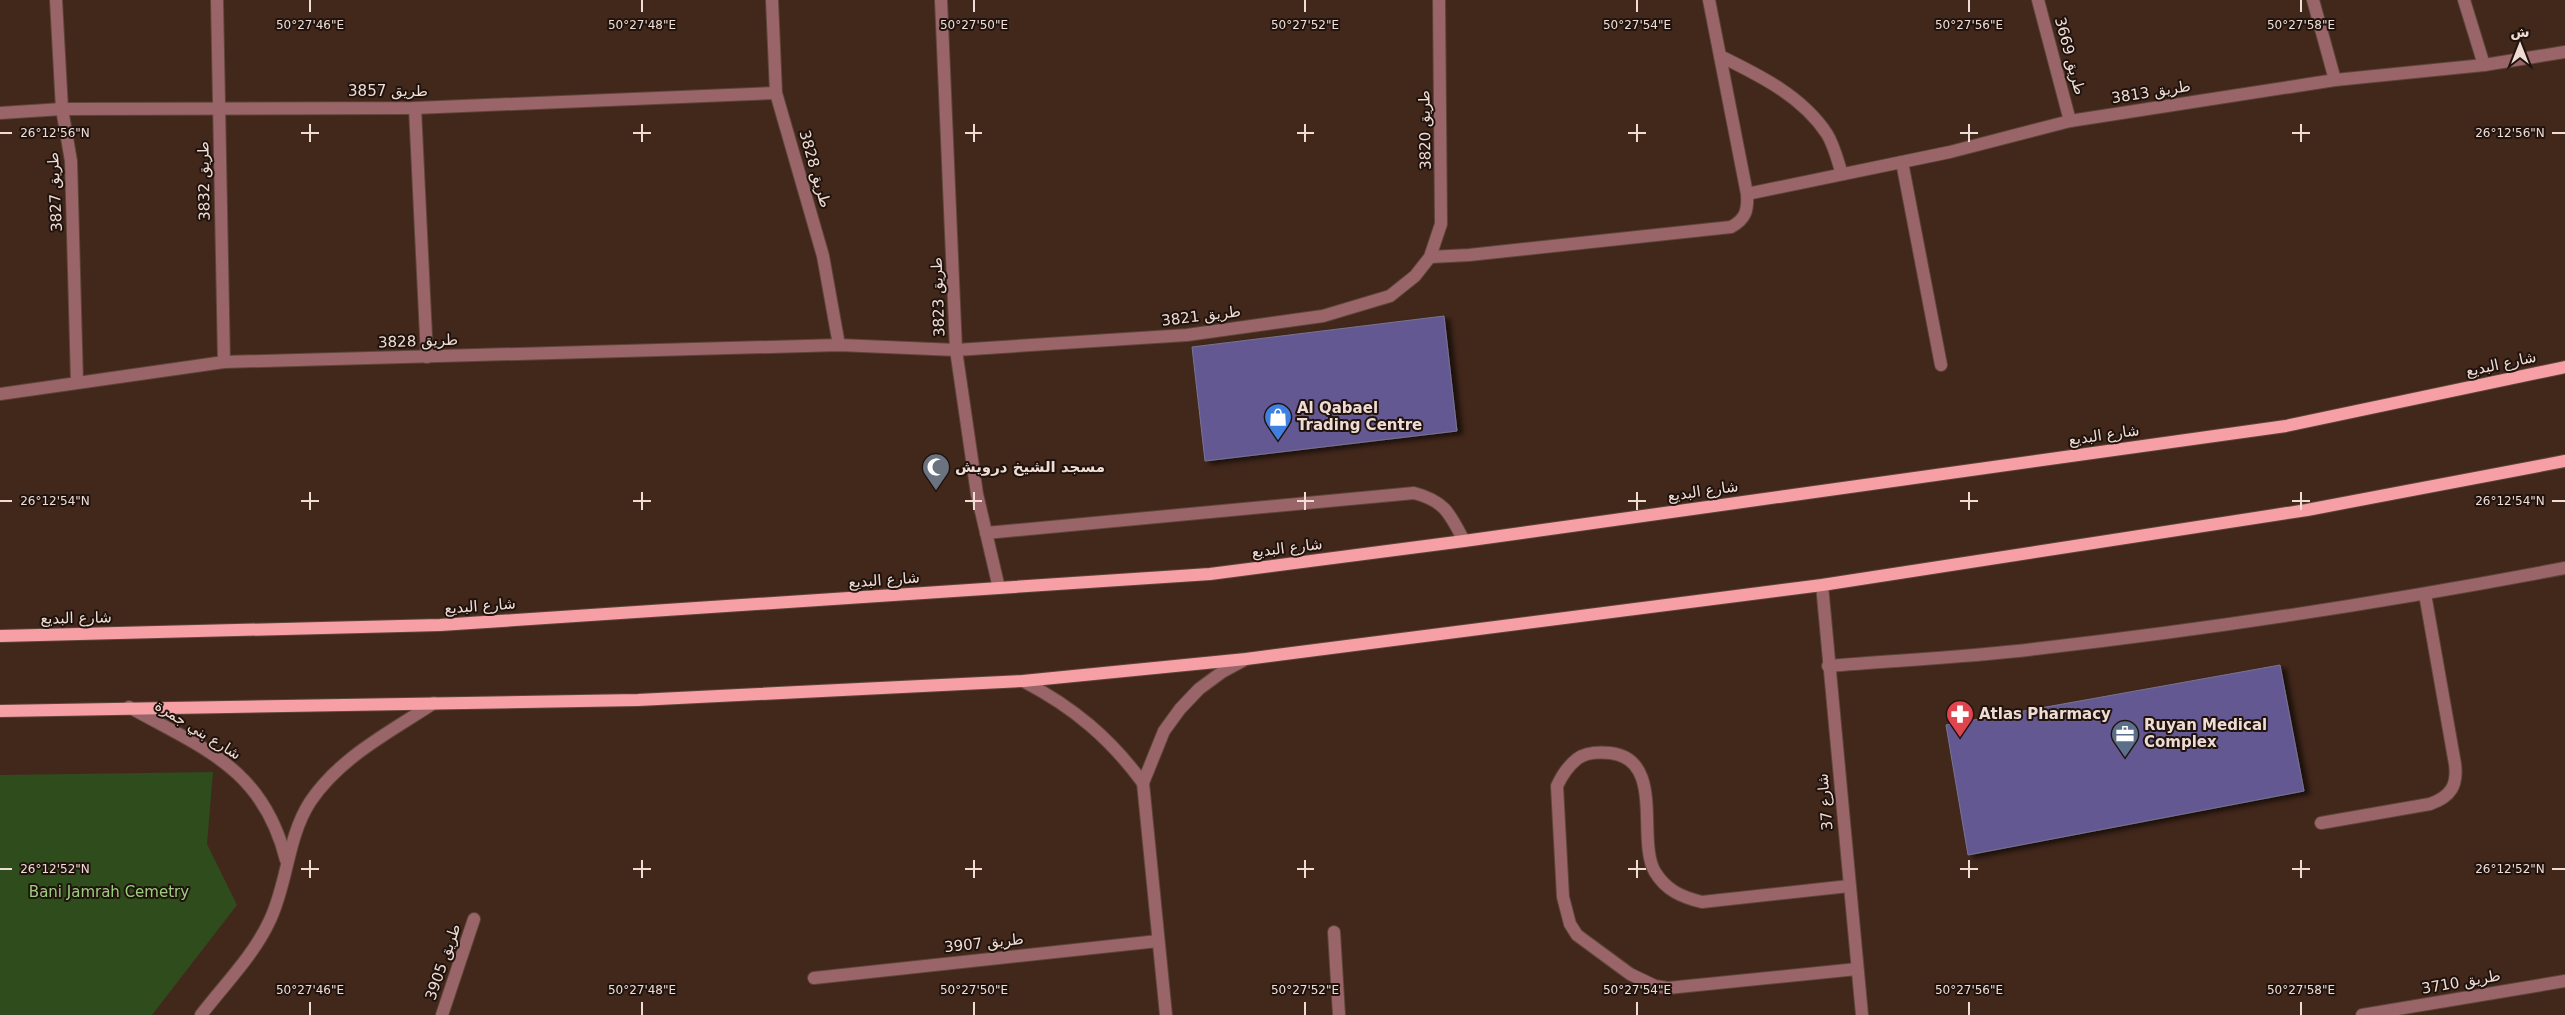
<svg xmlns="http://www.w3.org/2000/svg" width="2565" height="1015" viewBox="0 0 2565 1015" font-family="'DejaVu Sans','Noto Sans Arabic',sans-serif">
<defs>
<filter id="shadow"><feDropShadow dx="5.5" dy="3" stdDeviation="2.5" flood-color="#0009"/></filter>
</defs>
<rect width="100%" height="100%" fill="#42271b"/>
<path fill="#2f4c1c" d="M213,772L207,844L237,905L152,1015H0V775Z"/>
<g fill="#635891" stroke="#787492" filter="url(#shadow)">
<path d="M1444,316L1457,431L1205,461L1192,347Z"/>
<path d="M2280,665L2304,791L1968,855L1946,725Z"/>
</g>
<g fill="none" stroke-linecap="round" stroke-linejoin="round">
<g stroke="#5e4439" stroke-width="14">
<g id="minor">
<path d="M56,0L62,109L71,161L77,382"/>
<path d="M217,0L224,362"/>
<path d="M772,0L776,93L823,256L839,345"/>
<path d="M941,0L956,350L977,494L999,588"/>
<path d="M2038,0L2070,121"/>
<path d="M2313,0L2335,80"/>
<path d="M2464,0L2484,65"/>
<path d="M1720,56C1759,75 1802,96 1827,134C1834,145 1838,162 1842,174"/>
<path d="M415,108L427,357"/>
<path d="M0,113L62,109L415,108L776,93"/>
<path d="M1902,162L1941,365"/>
<path d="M1747,194L1950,152L2070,121L2335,80L2484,65L2565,52"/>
<path d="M1430,257L1469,255L1731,227C1746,219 1748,210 1747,194L1709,0"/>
<path d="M0,394L224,362L839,345L956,350L1187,335L1323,316L1390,296L1415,276L1430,257L1441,224L1439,0"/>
<path d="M986,533L1414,493C1445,501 1450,514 1464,541"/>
<path d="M1822,585L1862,1015"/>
<path d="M1828,666C1900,660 1972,657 2043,648C2218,628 2392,601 2565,568"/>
<path d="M1023,681C1073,707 1110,738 1143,783"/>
<path d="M129,707C204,749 263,768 286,860"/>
<path d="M2321,823L2430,804C2450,797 2458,786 2455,764L2425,594"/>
<path d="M1849,886L1702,902C1681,897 1666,890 1655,872C1636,840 1666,759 1610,753C1599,752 1586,752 1577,759C1567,767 1562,775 1557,786L1563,897L1570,924L1577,935L1630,974L1655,986L1668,988L1857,969"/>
<path d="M1334,932L1339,1015"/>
<path d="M814,978L1158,941"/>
<path d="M201,1015C224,985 254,955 270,920C288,882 287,838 310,802C340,757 390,732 434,703"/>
<path d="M442,1015L474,919"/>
<path d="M1166,1015L1143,783L1164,731L1180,709L1199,689L1222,672L1246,659"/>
<path d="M2362,1015L2565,981"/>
</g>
</g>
<g stroke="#5e4439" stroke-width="14">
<g id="major">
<path d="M0,636L440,625L1210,574L1464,541L2286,426L2565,367"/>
<path d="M0,711L638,700L1023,681L1246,659L1822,585L2307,510L2565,461"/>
</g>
</g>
<use href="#minor" stroke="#996568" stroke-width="12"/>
<use href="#major" stroke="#f6a0a6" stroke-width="12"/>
</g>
<path fill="none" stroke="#efddd5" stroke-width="2" d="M310,0V12M642,0V12M974,0V12M1305,0V12M1637,0V12M1969,0V12M2301,0V12M310,124V142M642,124V142M974,124V142M1305,124V142M1637,124V142M1969,124V142M2301,124V142M0,133H12M301,133H319M633,133H651M965,133H982M1297,133H1314M1628,133H1646M1960,133H1978M2292,133H2310M2552,133H2565M310,492V510M642,492V510M974,492V510M1305,492V510M1637,492V510M1969,492V510M2301,492V510M0,501H12M301,501H319M633,501H651M965,501H982M1297,501H1314M1628,501H1646M1960,501H1978M2292,501H2310M2552,501H2565M310,860V878M642,860V878M974,860V878M1305,860V878M1637,860V878M1969,860V878M2301,860V878M0,869H12M301,869H319M633,869H651M965,869H982M1297,869H1314M1628,869H1646M1960,869H1978M2292,869H2310M2552,869H2565M310,1002V1015M642,1002V1015M974,1002V1015M1305,1002V1015M1637,1002V1015M1969,1002V1015M2301,1002V1015"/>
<defs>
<g id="shop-pin" transform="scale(1.4375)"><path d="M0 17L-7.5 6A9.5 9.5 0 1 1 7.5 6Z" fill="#3f7fe0" stroke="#20130e"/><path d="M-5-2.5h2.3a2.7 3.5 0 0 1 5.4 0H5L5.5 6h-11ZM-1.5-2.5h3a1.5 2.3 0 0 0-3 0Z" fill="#fff"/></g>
<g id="mosque-pin" transform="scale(1.4375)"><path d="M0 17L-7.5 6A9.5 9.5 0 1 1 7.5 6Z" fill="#6b7280" stroke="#20130e"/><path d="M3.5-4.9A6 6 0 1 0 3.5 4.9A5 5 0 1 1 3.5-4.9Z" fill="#fff"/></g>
<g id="pharmacy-pin" transform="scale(1.4375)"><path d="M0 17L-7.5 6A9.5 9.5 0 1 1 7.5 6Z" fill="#e0444e" stroke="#20130e"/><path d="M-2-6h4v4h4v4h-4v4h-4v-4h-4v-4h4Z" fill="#fff"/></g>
<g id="office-pin" transform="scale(1.4375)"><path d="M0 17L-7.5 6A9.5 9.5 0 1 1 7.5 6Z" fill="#5c6f8a" stroke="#20130e"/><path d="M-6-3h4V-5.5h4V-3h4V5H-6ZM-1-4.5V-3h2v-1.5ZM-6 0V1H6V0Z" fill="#fff"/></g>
</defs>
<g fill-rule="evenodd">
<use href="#shop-pin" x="1278" y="417"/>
<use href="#mosque-pin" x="936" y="467"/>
<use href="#pharmacy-pin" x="1960" y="714"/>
<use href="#office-pin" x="2125" y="734"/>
</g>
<g text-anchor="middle" stroke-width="4" stroke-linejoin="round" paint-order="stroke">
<g font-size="15" fill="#efddd5" stroke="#20130e">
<text transform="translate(2070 56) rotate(75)" y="5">طريق 3669</text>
<text x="388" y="96">طريق 3857</text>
<text transform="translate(2151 92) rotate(-9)" y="5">طريق 3813</text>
<text transform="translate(1425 130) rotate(-91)" y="5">طريق 3820</text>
<text transform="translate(815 169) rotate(74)" y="5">طريق 3828</text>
<text transform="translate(204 181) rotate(-91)" y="5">طريق 3832</text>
<text transform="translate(55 192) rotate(-93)" y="5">طريق 3827</text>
<text transform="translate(938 297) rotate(-92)" y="5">طريق 3823</text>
<text transform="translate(1201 316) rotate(-7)" y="5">طريق 3821</text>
<text transform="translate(418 341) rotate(-2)" y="5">طريق 3828</text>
<text transform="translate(2501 364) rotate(-12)" y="5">شارع البديع</text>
<text transform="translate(2104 435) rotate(-8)" y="5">شارع البديع</text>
<text transform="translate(1703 491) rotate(-8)" y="5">شارع البديع</text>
<text transform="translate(1287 548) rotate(-7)" y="5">شارع البديع</text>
<text transform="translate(884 580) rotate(-4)" y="5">شارع البديع</text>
<text transform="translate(480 606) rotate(-4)" y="5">شارع البديع</text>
<text transform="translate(76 618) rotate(-1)" y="5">شارع البديع</text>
<text transform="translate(198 730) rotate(32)" y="5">شارع بني جمرة</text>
<text transform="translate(1825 802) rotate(-95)" y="5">شارع 37</text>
<text transform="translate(984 943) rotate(-6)" y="5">طريق 3907</text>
<text transform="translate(443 962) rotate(-71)" y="5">طريق 3905</text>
<text transform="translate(2461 982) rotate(-10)" y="5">طريق 3710</text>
</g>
<g font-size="15" font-weight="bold" fill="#efddd5" stroke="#20130e" text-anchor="start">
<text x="1297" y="413">Al Qabael<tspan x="1297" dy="17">Trading Centre</tspan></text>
<text x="955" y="472">مسجد الشيخ درويش</text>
<text x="1979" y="719">Atlas Pharmacy</text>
<text x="2144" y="730">Ruyan Medical<tspan x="2144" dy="17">Complex</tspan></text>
</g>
<g font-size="15" fill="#9ccf7f" stroke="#20130e">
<text x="109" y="897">Bani Jamrah Cemetry</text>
</g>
</g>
<g font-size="12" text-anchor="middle" fill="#efddd5" stroke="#20130e" stroke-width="4" stroke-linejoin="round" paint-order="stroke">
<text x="310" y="29">50°27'46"E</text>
<text x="642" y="29">50°27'48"E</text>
<text x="974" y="29">50°27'50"E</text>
<text x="1305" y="29">50°27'52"E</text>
<text x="1637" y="29">50°27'54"E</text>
<text x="1969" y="29">50°27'56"E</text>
<text x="2301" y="29">50°27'58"E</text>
<text x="55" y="137">26°12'56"N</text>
<text x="2510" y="137">26°12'56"N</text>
<text x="55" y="505">26°12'54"N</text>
<text x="2510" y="505">26°12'54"N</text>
<text x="55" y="873">26°12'52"N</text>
<text x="2510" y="873">26°12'52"N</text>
<text x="310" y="994">50°27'46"E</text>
<text x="642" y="994">50°27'48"E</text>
<text x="974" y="994">50°27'50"E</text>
<text x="1305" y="994">50°27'52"E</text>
<text x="1637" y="994">50°27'54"E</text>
<text x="1969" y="994">50°27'56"E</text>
<text x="2301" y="994">50°27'58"E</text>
</g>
<g transform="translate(2520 45)" stroke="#20130e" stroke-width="4" paint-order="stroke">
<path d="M0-4L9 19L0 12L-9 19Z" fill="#efddd5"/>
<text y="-8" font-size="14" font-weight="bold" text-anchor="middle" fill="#efddd5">ش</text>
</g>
</svg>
